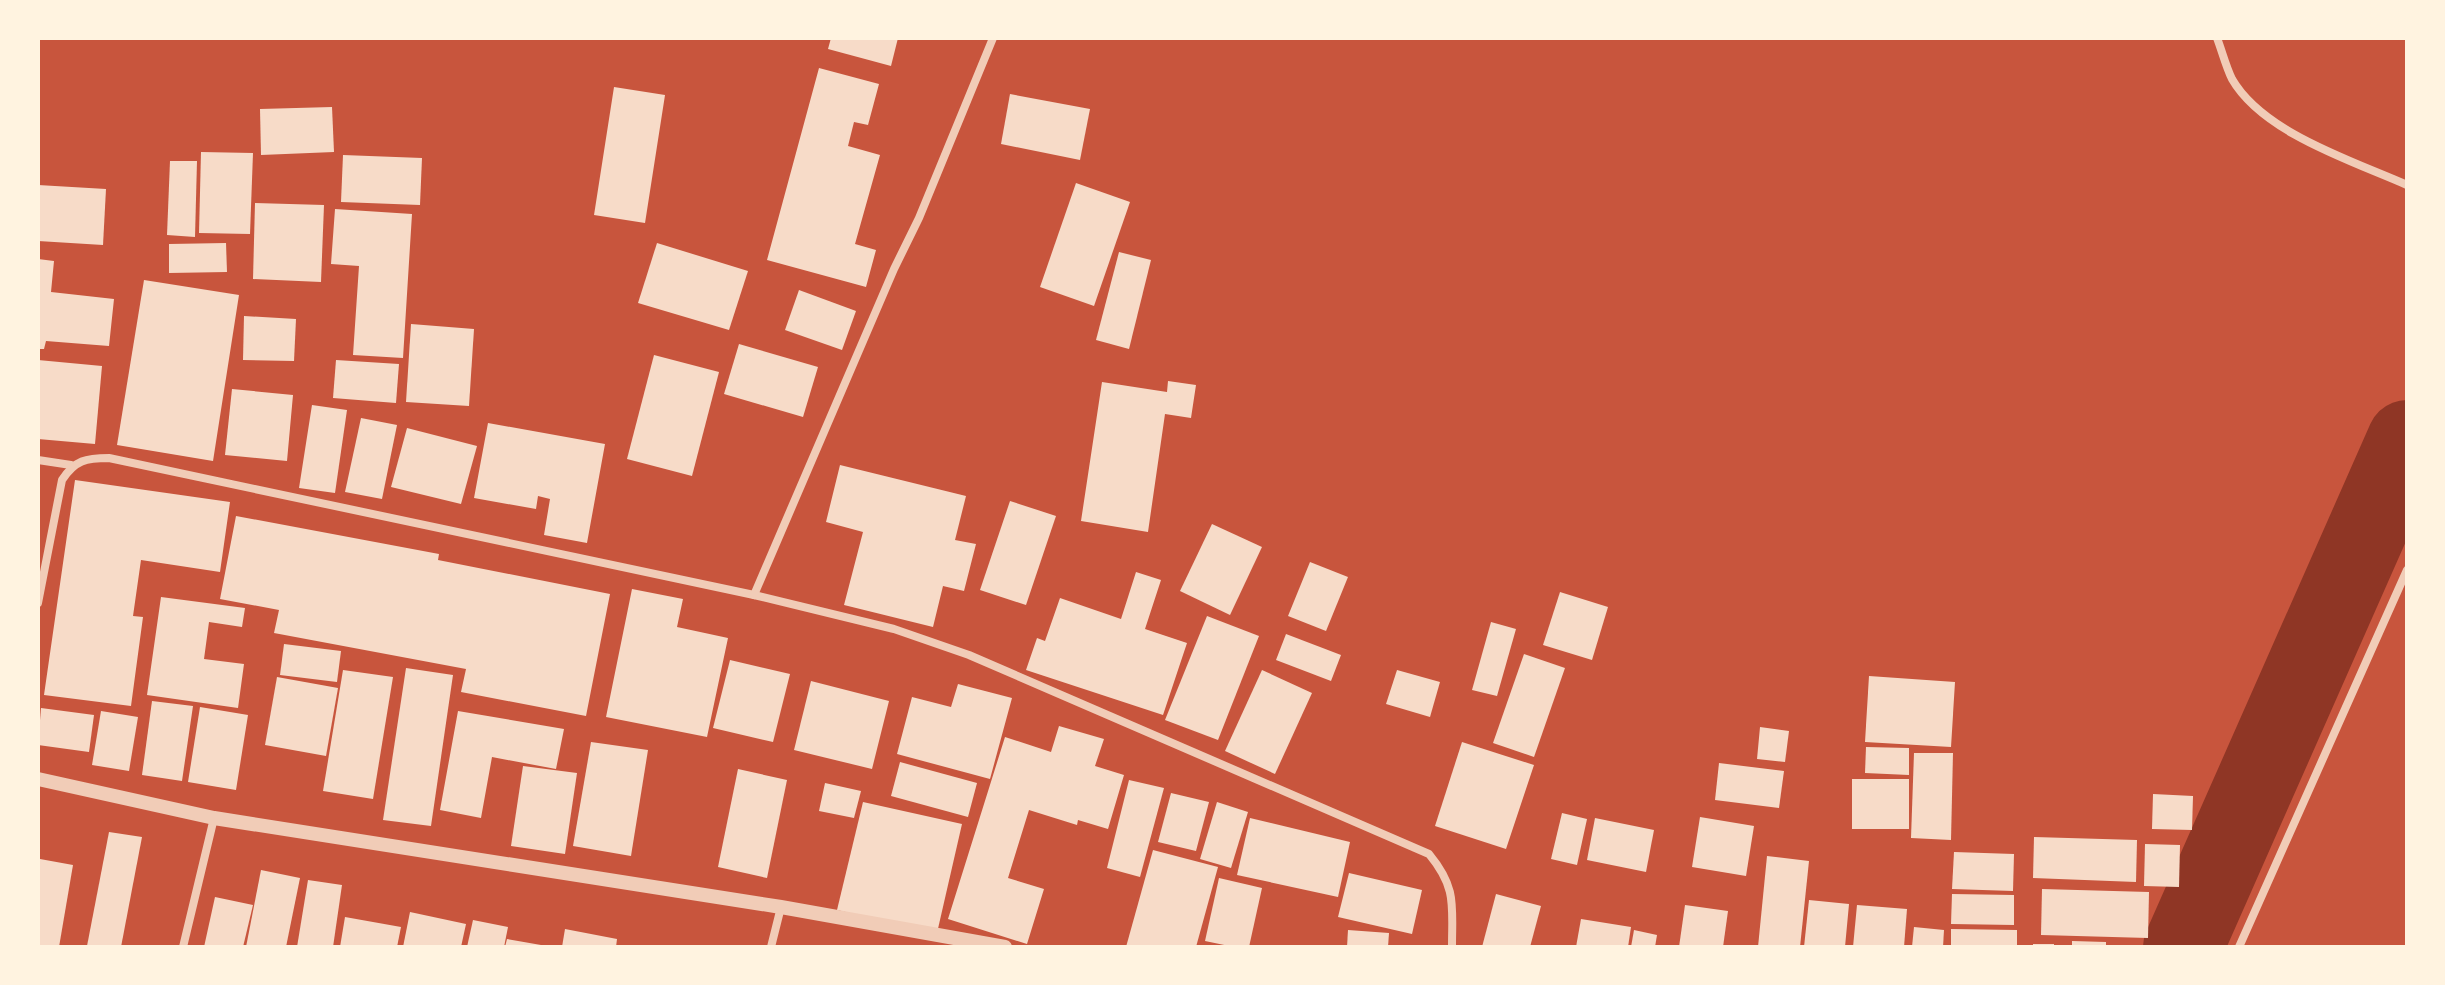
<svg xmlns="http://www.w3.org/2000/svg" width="2445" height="985" viewBox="0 0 2445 985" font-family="Bitter,serif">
<rect width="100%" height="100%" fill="#c8553d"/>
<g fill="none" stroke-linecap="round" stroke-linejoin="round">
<path stroke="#8f3625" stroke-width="80" d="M2183,947L2407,440"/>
</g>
<g fill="#f7dbc8">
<path d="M831,38H898L891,66L828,49Z"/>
<path d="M819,68L879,84L868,125L854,122L848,146L880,155L855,244L876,250L866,287L767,260Z"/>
<path d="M614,87L665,95L645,223L594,215Z"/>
<path d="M1010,94L1090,109L1080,160L1001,144Z"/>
<path d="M332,107L334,152L261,155L260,109Z"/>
<path d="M201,152L253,153L250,234L199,233Z"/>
<path d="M343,155L422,158L420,205L341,202Z"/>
<path d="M170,161H197L195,237L167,235Z"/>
<path d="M1076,183L1130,202L1094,306L1040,287Z"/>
<path d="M38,185L106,189L103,245L38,241Z"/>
<path d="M255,203L324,205L321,282L253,279Z"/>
<path d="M335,209L412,214L403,358L353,355L359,266L331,264Z"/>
<path d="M226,243L227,272L169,273V244Z"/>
<path d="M657,243L748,271L729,330L638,303Z"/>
<path d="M1119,252L1151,260L1129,349L1096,340Z"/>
<path d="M38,259L54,261L51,292L114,299L109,346L46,341L44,349H38Z"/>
<path d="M144,280L239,295L213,461L117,445Z"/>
<path d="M799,290L856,311L842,350L785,330Z"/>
<path d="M244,316L296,319L294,361L243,360Z"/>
<path d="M411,324L474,329L469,406L406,402Z"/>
<path d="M739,344L818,367L803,417L724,394Z"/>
<path d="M654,355L719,372L692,476L627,459Z"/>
<path d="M38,360L102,366L95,444L38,439Z"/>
<path d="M336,360L399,364L396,403L333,398Z"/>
<path d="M1168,381L1196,385L1191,418L1165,414L1148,532L1081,521L1102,382L1167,392Z"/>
<path d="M232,389L293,395L287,461L225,455Z"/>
<path d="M312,405L347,410L335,493L299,488Z"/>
<path d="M361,418L397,425L382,499L345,492Z"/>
<path d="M488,423L605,444L587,543L544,535L550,499L538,496L536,509L474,498Z"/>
<path d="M407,428L477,446L461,504L391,487Z"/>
<path d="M840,465L966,496L955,540L976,544L964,591L943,586L933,627L844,605L863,532L826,522Z"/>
<path d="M75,480L230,502L220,572L141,560L133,616L143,617L131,706L44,695Z"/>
<path d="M1010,501L1056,516L1026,605L980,590Z"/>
<path d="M236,516L439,554L438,560L610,594L586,716L461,692L466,669L274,633L279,610L220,599Z"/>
<path d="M1212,524L1262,547L1230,615L1180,591Z"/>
<path d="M1310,562L1348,577L1326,631L1288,616Z"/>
<path d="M1136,572L1161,580L1145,629L1187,643L1163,715L1026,670L1037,638L1045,641L1060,598L1121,619Z"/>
<path d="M632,589L683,599L677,627L728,638L707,737L606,717Z"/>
<path d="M1560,592L1608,607L1592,660L1543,645Z"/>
<path d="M161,597L245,608L242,627L209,622L204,659L244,664L238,708L147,695Z"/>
<path d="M1207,616L1259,636L1218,740L1165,720Z"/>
<path d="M1491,622L1516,629L1497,696L1472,690Z"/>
<path d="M1286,634L1341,655L1331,681L1276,660Z"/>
<path d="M284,644L341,651L337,682L280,675Z"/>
<path d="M1524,654L1565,668L1534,757L1493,743Z"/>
<path d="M730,660L790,674L773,742L713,728Z"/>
<path d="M406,668L453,675L431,826L383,820Z"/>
<path d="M343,670L393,677L373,799L323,791Z"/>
<path d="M1262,670L1312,693L1275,774L1225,751Z"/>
<path d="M1397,670L1440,682L1430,717L1386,704Z"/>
<path d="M1869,676L1955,682L1951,747L1865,742Z"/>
<path d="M277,677L338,688L326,756L265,745Z"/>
<path d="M811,681L889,701L872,769L794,750Z"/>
<path d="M958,684L1012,698L990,779L897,754L912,697L951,707Z"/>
<path d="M152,701L193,706L182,781L142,775Z"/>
<path d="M200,707L248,715L236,790L188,782Z"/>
<path d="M41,708L94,715L89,752L38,745Z"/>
<path d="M101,711L138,717L129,771L92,765Z"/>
<path d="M458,711L564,729L556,769L492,757L481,818L440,810Z"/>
<path d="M1059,726L1104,739L1095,766L1124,775L1108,829L1078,820L1077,825L1029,810L1008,878L1044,889L1027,944L948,919L1005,737L1051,752Z"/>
<path d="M1760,727L1789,731L1785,762L1757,759Z"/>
<path d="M591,742L648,750L631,856L573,846Z"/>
<path d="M1462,742L1534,765L1506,849L1435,826Z"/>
<path d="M1866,747L1909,748V775L1865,773Z"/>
<path d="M1914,753H1953L1951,840L1911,838Z"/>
<path d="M900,762L977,783L968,817L891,796Z"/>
<path d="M1719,763L1784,771L1779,808L1715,800Z"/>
<path d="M523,766L577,773L565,854L511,846Z"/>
<path d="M738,769L787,780L767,878L718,867Z"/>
<rect x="1852" y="779" width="57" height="50"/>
<path d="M1129,780L1164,788L1140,877L1107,868Z"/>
<path d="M825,783L861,791L854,818L819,811Z"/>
<path d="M1171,793L1209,802L1196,851L1158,842Z"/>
<path d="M2153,794L2193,796L2192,830L2152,829Z"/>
<path d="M863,802L962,824L937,933L837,910Z"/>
<path d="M1217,802L1248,812L1231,868L1200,859Z"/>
<path d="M1562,813L1587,819L1577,865L1551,859Z"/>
<path d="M1700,817L1754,826L1746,876L1692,867Z"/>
<path d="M1250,818L1350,842L1338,897L1237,875Z"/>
<path d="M1595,818L1654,830L1646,872L1587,860Z"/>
<path d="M109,832L142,837L121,947H94L87,946Z"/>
<path d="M2034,837L2137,840L2136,882L2033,878Z"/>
<path d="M2145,844L2180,845L2179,887L2144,886Z"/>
<path d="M1153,850L1218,867L1196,947H1126Z"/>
<path d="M1954,852L2014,854L2013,891L1952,889Z"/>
<path d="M1767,856L1809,861L1800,947H1758Z"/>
<path d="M40,859L73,865L59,947H38Z"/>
<path d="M261,870L300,878L286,947H246Z"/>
<path d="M1349,873L1422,890L1412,934L1338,917Z"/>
<path d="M1219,878L1262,888L1249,947H1234L1205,941Z"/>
<path d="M308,880L342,885L333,947H297Z"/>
<path d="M2042,889L2149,892L2148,938L2041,935Z"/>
<path d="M1496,894L1541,906L1530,947H1482Z"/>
<path d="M1952,894L2014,895V925L1951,924Z"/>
<path d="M215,897L253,905L243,947H204Z"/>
<path d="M1809,900L1849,904L1845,947H1804Z"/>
<path d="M1685,905L1728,911L1723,947H1679Z"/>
<path d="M1857,905L1907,909L1904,947H1853Z"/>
<path d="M410,912L466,924L461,947H403Z"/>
<path d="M345,917L401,927L397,947H340Z"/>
<path d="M1581,919L1631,927L1628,947H1576Z"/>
<path d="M473,920L508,927L504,947H467Z"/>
<path d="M1914,927L1944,930L1943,947H1912Z"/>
<path d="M565,929L617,939L616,947H562Z"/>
<path d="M1951,929L2017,930V947H1951Z"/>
<path d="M1348,930L1389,933L1388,947H1347Z"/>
<path d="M1634,930L1657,935L1655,947H1631Z"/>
<path d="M507,939L541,945V947H505Z"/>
<path d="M2072,941L2106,942V947H2072Z"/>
<rect x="2033" y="944" width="21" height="3"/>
</g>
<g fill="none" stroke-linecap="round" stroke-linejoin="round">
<g stroke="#f1ccb7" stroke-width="8">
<path d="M2217,38C2222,51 2226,67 2232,79C2263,133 2353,161 2407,185"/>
<path d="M38,460L71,465"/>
<path d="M754,595L894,269L919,218L993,38"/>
<path d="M38,603L62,480C75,460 86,458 109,458L754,595L894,629L969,655L1429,854C1457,888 1452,905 1452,947"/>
<path d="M183,947L214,818"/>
<path d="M771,947L781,907"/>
<path d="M2239,947L2407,570"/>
</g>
<path stroke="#f1ccb7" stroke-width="14" d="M38,779L214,818L781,907L1005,947"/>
</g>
<rect width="2445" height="985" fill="none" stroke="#fff3e0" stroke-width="80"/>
</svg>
